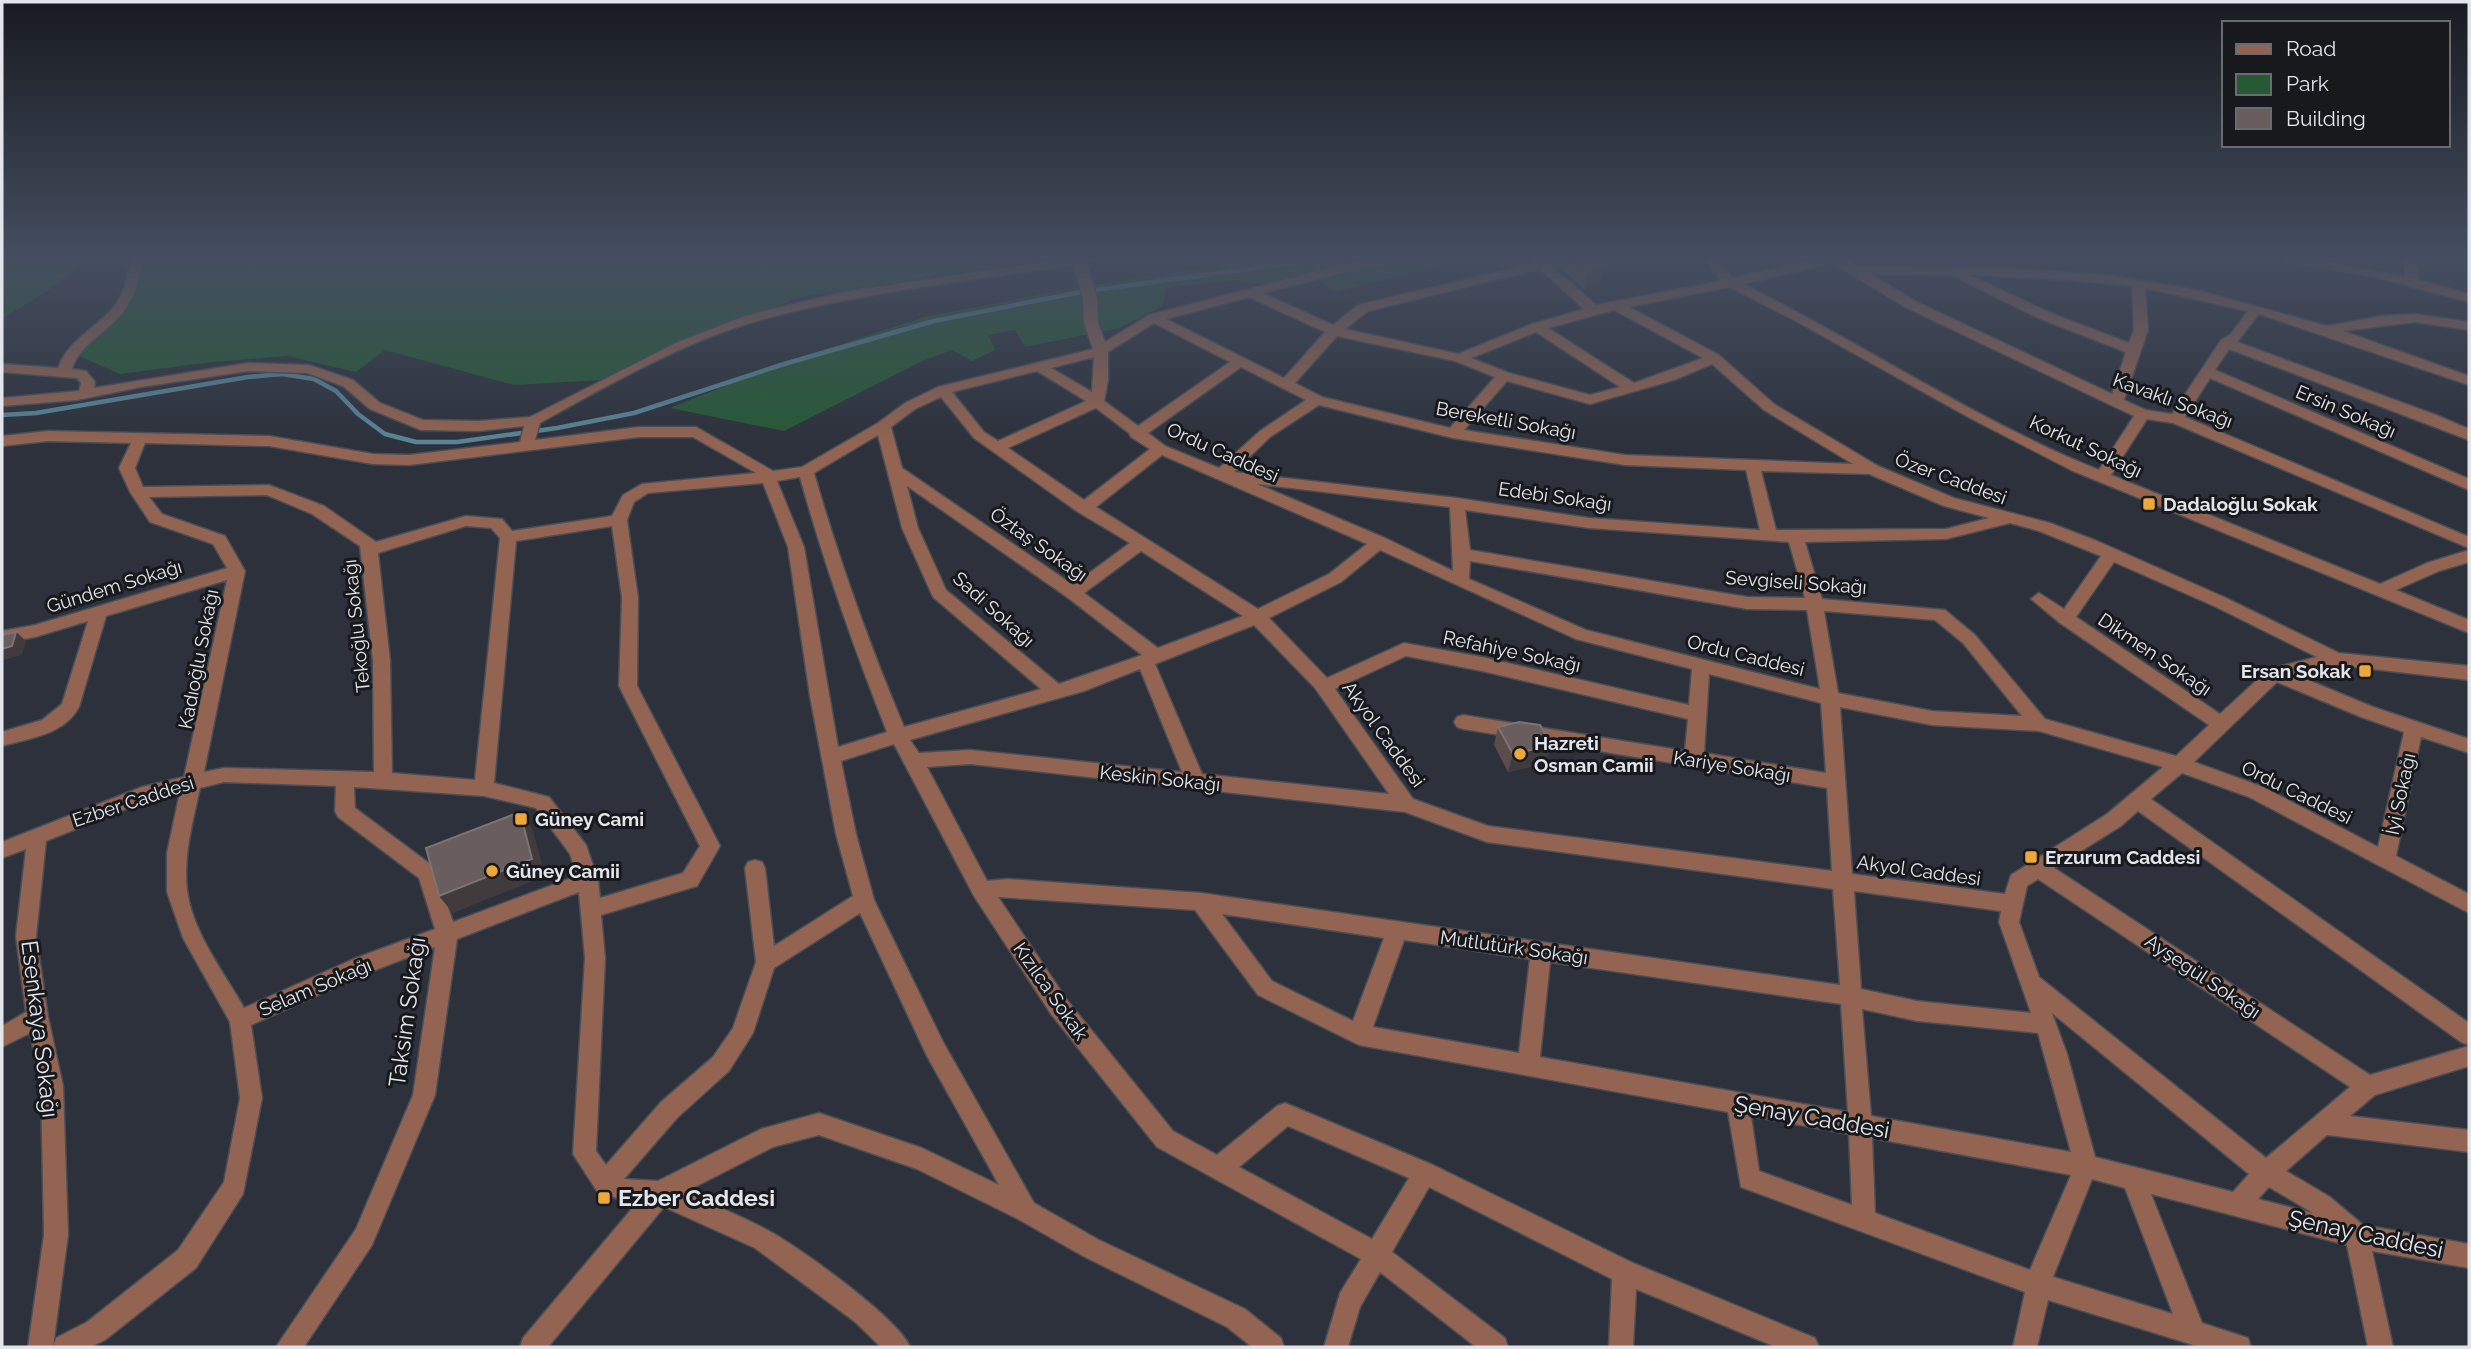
<svg xmlns="http://www.w3.org/2000/svg" width="2471" height="1349" viewBox="0 0 2471 1349" font-family="Raleway,sans-serif">
<rect width="100%" height="100%" fill="#2c313b"/>
<g fill="#265a35">
<path d="M2,258H71L81,264L50,289L2,319Z"/>
<path d="M142,258H1051L800,297L601,380L514,385L385,350L356,372L288,356L212,362L120,374L72,353L132,302Z"/>
<path d="M1272,258H1474L1334,292L1318,278L1268,285L1234,280L1166,288L1163,306L1119,328L1025,347L1015,330L988,335L995,350L972,361L952,350L922,361L784,431L670,408L782,363L928,316L1086,286Z"/>
</g>
<g fill="none" stroke-linecap="round" stroke-linejoin="round">
<path stroke="#588696" stroke-width="4.5" d="M2,415L36,413L248,377L282,374L314,379L336,391L358,414L385,434L416,442H457L557,428L634,413L784,364L934,321L1081,292L1329,258"/>
<g stroke="#494e57" stroke-width="3">
<g id="minor">
<path d="M131,258H143C139,282 133,304 115,321C99,337 79,347 72,369L86,371L95,382L94,388L248,363L309,365L353,380L380,403L423,420L479,421L530,417L678,342L748,315L844,292L1073,258H1102L1086,263L1097,298L1098,323L1105,342L1149,315L1349,263L1380,258H1406L1400,262L1350,271L1263,293L1333,325L1358,305L1534,263L1537,258L1545,260L1610,258L1604,262L1553,267L1596,305L1721,281L1704,258H1716L1733,278L1821,258H1842L1857,266L2027,269L2113,276L2197,290L2327,326L2382,316L2415,314L2469,322V330L2415,322L2343,331L2469,376V385L2259,314L2237,342L2436,415L2469,429V440L2229,349L2215,370L2469,479V490L2210,378L2185,417L2469,537V548L2173,423L2147,419L2111,475L2380,584L2427,563L2469,550V562L2439,571L2396,590L2469,620V633L2073,471L1970,418L1794,320L1729,287L1629,307L1719,355L1774,404L1878,466L1954,498L2050,523L2097,541L2226,598L2339,653L2469,666V680L2336,665L2296,675L2373,707L2469,739V753L2421,737L2396,856L2469,894V913L2249,797L2182,773L2151,799L2469,1023V1045L2461,1042L2138,811L2121,826L2054,868L2370,1075L2469,1046V1066L2375,1095L2350,1116L2469,1130V1152L2327,1135L2286,1171L2330,1197L2363,1225L2469,1244V1268L2372,1251L2393,1347H2368L2347,1245L2151,1194L2202,1323L2248,1338L2251,1347H2200L2048,1300L2037,1347H2013L2025,1292L1741,1187L1728,1112L1359,1045L1258,995L1195,910L998,897L1067,1000L1173,1131L1217,1155L1277,1106L1285,1103L1433,1165L1633,1263L1815,1338L1819,1347H1776L1636,1289L1633,1347H1609L1612,1279L1429,1187L1392,1252L1505,1338L1508,1347H1476L1380,1272L1360,1307L1348,1347H1324L1340,1293L1361,1259L1157,1147L1051,1014L974,896L894,744L841,761L856,834L874,900L943,1042L1034,1203L1099,1240L1245,1309L1281,1338L1284,1347H1252L1227,1327L1083,1256L1018,1219L917,1169L819,1135L773,1147L685,1192C713,1205 742,1216 769,1231C798,1246 900,1320 910,1347H881L854,1321L755,1248L664,1207L548,1347H520L523,1338L635,1205L597,1191L573,1154L585,958L579,892L457,939L435,1095L372,1245L304,1347H276L356,1229L413,1095L435,947L370,972L251,1025L262,1098L243,1194L196,1268L105,1340L90,1347H28L44,1235L41,1086L30,1033L2,1047V1026L26,1012L16,936L26,849L2,858V842L142,787L184,777L227,580L106,616L79,707C64,735 30,738 2,746V732L42,720L62,704L88,621L35,637L2,643V631L35,625L227,568L213,544L150,522L130,492L119,468L131,443L48,441L2,446V436L48,431L269,436L373,454L409,455L520,442L524,426L479,431L421,430L370,409L343,386L307,373L248,371L141,387L77,400L2,406V398L79,391L81,383L77,378L2,372V364L58,368C69,338 98,328 116,304C125,291 128,273 131,258ZM1833,263L1905,307L2134,416L2099,470C1975,420 1862,343 1743,284ZM1073,265L1083,298L1084,323L1093,349L938,387L905,403L878,423L802,467L773,471L696,427H639L535,440L540,423C606,386 687,340 760,320C862,292 969,281 1073,265ZM1540,269L1584,309L1532,324L1458,354L1345,329L1368,311ZM1870,274L1951,275L2038,318L2126,352L2112,394L1915,301ZM1970,275L2070,280L2132,286L2134,330L2129,343L2048,312ZM2145,288L2248,311L2231,334L2221,340L2172,414L2146,410L2124,400L2148,330ZM1249,297L1325,332L1284,378L1166,319ZM1614,310L1703,358L1634,383L1548,328ZM1154,323L1230,362L1138,426L1104,401L1108,380V352ZM1536,332L1620,387L1590,395L1509,373L1471,358ZM1337,336L1455,361L1495,377L1450,428L1322,397L1295,383ZM1094,357L1092,392L1051,368ZM1712,364L1764,410L1853,464L1625,455L1464,430L1507,381L1590,404L1674,380ZM1241,367L1306,400L1260,431L1219,468L1165,446L1148,433ZM1037,371L1086,401L998,441L984,432L952,392ZM941,397L974,438L1078,512L1130,543L1073,585L902,468L891,427L915,409ZM1319,405L1453,438L1625,465L1746,470L1760,530L1589,518L1457,498L1234,472L1270,437ZM1096,408L1129,433L1131,437L1150,449L1084,500L1008,448ZM878,435L902,528L933,597L1041,689L904,727C869,644 839,560 814,473ZM639,437H693L756,473L642,484L623,495L612,516L512,531L502,519L466,516L376,542L324,506L269,485L143,487L135,468L145,443L269,446L373,464L409,465ZM1162,455L1365,543L1367,544L1329,574L1258,609L1096,507ZM1761,471L1869,474L1944,506L1989,518L1946,529L1776,530ZM800,477C824,564 854,648 887,732L838,747L804,547L777,481ZM763,483L788,547L810,696L836,834L853,896L774,946L765,868L762,862L755,860L748,862L745,868L756,962L733,1028L713,1057L661,1102L606,1165L596,1151L605,958L601,915L697,886L720,846L637,686L638,598L627,520L634,502L648,493ZM1257,484L1450,507L1453,571L1385,538ZM907,486L1067,597L1142,655L1059,684L946,590L918,528ZM267,495L312,514L360,546L373,661L374,772L224,768L204,772L245,571L225,536L162,514L149,497ZM1465,510L1589,528L1789,542L1805,598L1747,597L1470,550ZM2010,523L2039,531L2101,556L2064,609L2039,593L2031,599L2060,623L2209,725L2176,756L2045,719L1975,635L1945,610L1822,599L1805,542L1946,539ZM466,526L491,528L500,538L475,780L392,773L390,661L378,553ZM612,526L622,598L619,686L700,846L683,873L600,898L598,880L586,845L549,797L494,783L516,541ZM1380,550L1576,639L1692,669L1689,705L1482,657L1404,643L1327,678L1269,618L1341,582ZM1141,551L1243,616L1158,648L1084,593ZM1470,561L1747,609L1807,610L1820,689L1586,630L1469,579ZM2114,562L2214,606L2317,657L2269,669L2220,714L2076,617ZM1824,611L1935,620L1963,643L2022,716L1932,711L1838,693ZM1254,625L1315,688L1389,794L1202,774L1155,664ZM1406,656L1482,671L1688,719L1685,751L1463,715L1457,717L1454,722L1457,727L1463,729L1827,788L1832,871L1488,826L1413,799L1335,689ZM1140,669L1182,772L970,750L919,753L910,740L1084,691ZM1709,674L1821,703L1826,773L1704,753ZM2277,682L2361,717L2404,732L2378,847L2263,787L2194,762ZM1840,707L1932,725L2039,731L2163,767L2107,814L2011,875L2005,894L1852,874ZM970,764L1405,812L1487,842L1833,889L1840,985L1201,893L1008,879L987,881L927,767ZM224,782L336,786L335,811L338,817L419,878L435,929L356,958L244,1008C224,972 192,932 187,890C183,856 193,821 200,788ZM354,787L484,796L536,808L570,854L577,876L453,922L434,867L355,808ZM180,792L167,853V892L183,938L230,1022L240,1098L224,1182L178,1250L87,1322L56,1338L53,1347L68,1235L63,1086L48,1017L36,936L46,841L151,799ZM2038,879L2350,1087L2266,1158L2039,977L2019,922L2027,886ZM1854,891L2001,911L1999,922L2031,1013L1917,1001L1861,989ZM860,913L927,1056L999,1185L922,1148L819,1113L761,1129L658,1181L624,1179L677,1118L729,1071L753,1033L774,968ZM1222,914L1384,938L1353,1021L1272,981ZM1404,940L1530,959L1519,1053L1373,1027ZM1550,962L1841,1004L1848,1112L1540,1057ZM1862,1009L1917,1021L2038,1033L2071,1152L1871,1116ZM2052,1013L2249,1174L2233,1192L2095,1157L2067,1054ZM1751,1116L1849,1134L1852,1205L1759,1171ZM1288,1126L1409,1178L1372,1239L1239,1167ZM1872,1138L2071,1175L2030,1270L1875,1213ZM2092,1179L2125,1188L2173,1314L2053,1277ZM2269,1187L2313,1213L2258,1199Z"/>
<path d="M2280,258H2307L2405,277L2404,258H2416L2418,280L2469,294V302L2375,277L2286,262Z"/>
</g>
</g>
<use href="#minor" fill="#936451" fill-rule="evenodd"/>
</g>
<g fill="#5a4d4c">
<path d="M1567,258H1594L1600,284L1584,289L1564,271Z"/>
<path d="M1498,727L1551,745L1546,763L1508,772L1494,745Z"/>
</g>
<g fill="#423b3e">
<path d="M1604,266L1600,284L1584,289L1588,271Z"/>
<path d="M16,632L26,641L22,655L2,660V649Z"/>
<path d="M1551,745L1546,763L1508,772L1513,754Z"/>
<path d="M520,812L533,830L545,876L453,913L439,896Z"/>
</g>
<g fill="#695e5d" stroke="#7c7373" stroke-width="2">
<path d="M1573,258H1594L1604,266L1588,271Z"/>
<path d="M16,632L12,646L2,649V635Z"/>
<path d="M1519,722L1540,725L1551,745L1513,754L1498,727Z"/>
<path d="M520,812L532,859L439,896L426,848Z"/>
</g>
<linearGradient id="sky" x2="0" y2="1"><stop stop-color="#181b20"/><stop offset="0.58" stop-color="#454e60"/><stop offset="1" stop-color="#454e60" stop-opacity="0"/></linearGradient>
<rect width="2471" height="447" fill="url(#sky)"/>
<g fill="#eca93a" stroke="#17191d" stroke-width="2.5">
<rect x="2142" y="497" width="14" height="14" rx="3.5"/>
<rect x="2358" y="664" width="14" height="14" rx="3.5"/>
<circle cx="1520" cy="754" r="7"/>
<rect x="514" y="812" width="14" height="14" rx="3.5"/>
<rect x="2024" y="850" width="14" height="14" rx="3.5"/>
<circle cx="492" cy="871" r="7"/>
<rect x="597" y="1191" width="14" height="14" rx="3.5"/>
</g>
<g text-anchor="middle" stroke-width="6" stroke-linejoin="round" paint-order="stroke">
<g font-size="19" fill="#e2e5eb" stroke="#17191d">
<text transform="translate(2173 400) rotate(20)" y="7">Kavaklı Sokağı</text>
<text transform="translate(2346 411) rotate(23)" y="7">Ersin Sokağı</text>
<text transform="translate(1506 420) rotate(10)" y="7">Bereketli Sokağı</text>
<text transform="translate(2086 446) rotate(25)" y="7">Korkut Sokağı</text>
<text transform="translate(1223 452) rotate(24)" y="7">Ordu Caddesi</text>
<text transform="translate(1951 478) rotate(20)" y="7">Özer Caddesi</text>
<text transform="translate(1555 496) rotate(8)" y="7">Edebi Sokağı</text>
<text transform="translate(1039 544) rotate(35)" y="7">Öztaş Sokağı</text>
<text transform="translate(1796 582) rotate(4)" y="7">Sevgiseli Sokağı</text>
<text transform="translate(114 586) rotate(-17)" y="7">Gündem Sokağı</text>
<text transform="translate(994 609) rotate(42)" y="7">Sadi Sokağı</text>
<text transform="translate(356 626) rotate(-96)" y="7">Tekoğlu Sokağı</text>
<text transform="translate(1512 651) rotate(12)" y="7">Refahiye Sokağı</text>
<text transform="translate(2155 654) rotate(34)" y="7">Dikmen Sokağı</text>
<text transform="translate(1746 655) rotate(14)" y="7">Ordu Caddesi</text>
<text transform="translate(198 659) rotate(-79)" y="7">Kadıoğlu Sokağı</text>
<text transform="translate(1384 734) rotate(54)" y="7">Akyol Caddesi</text>
<text transform="translate(1732 766) rotate(9)" y="7">Kariye Sokağı</text>
<text transform="translate(1160 778) rotate(6)" y="7">Keskin Sokağı</text>
<text transform="translate(2297 792) rotate(26)" y="7">Ordu Caddesi</text>
<text transform="translate(2400 794) rotate(-78)" y="7">İyi Sokağı</text>
<text transform="translate(133 801) rotate(-18)" y="7">Ezber Caddesi</text>
<text transform="translate(1919 870) rotate(8)" y="7">Akyol Caddesi</text>
<text transform="translate(1514 947) rotate(8)" y="7">Mutlutürk Sokağı</text>
<text transform="translate(2203 976) rotate(34)" y="7">Ayşegül Sokağı</text>
<text transform="translate(315 987) rotate(-23)" y="7">Selam Sokağı</text>
<text transform="translate(1051 991) rotate(55)" y="7">Kızılca Sokak</text>
</g>
<g font-size="19" font-weight="bold" fill="#e2e5eb" stroke="#17191d" text-anchor="start">
<text x="2163" y="511">Dadaloğlu Sokak</text>
<text x="2351" y="678" text-anchor="end">Ersan Sokak</text>
<text x="1534" y="750">Hazreti<tspan x="1534" dy="22">Osman Camii</tspan></text>
<text x="535" y="826">Güney Cami</text>
<text x="2045" y="864">Erzurum Caddesi</text>
<text x="506" y="878">Güney Camii</text>
</g>
<g font-size="23" fill="#e2e5eb" stroke="#17191d">
<text transform="translate(407 1012) rotate(-82)" y="8">Taksim Sokağı</text>
<text transform="translate(40 1029) rotate(83)" y="8">Esenkaya Sokağı</text>
<text transform="translate(1812 1117) rotate(10)" y="8">Şenay Caddesi</text>
<text transform="translate(2366 1234) rotate(12)" y="8">Şenay Caddesi</text>
</g>
<g font-size="23" font-weight="bold" fill="#e2e5eb" stroke="#17191d" text-anchor="start">
<text x="618" y="1206">Ezber Caddesi</text>
</g>
</g>
<rect width="2471" height="1349" fill="none" stroke="#e2e5eb" stroke-width="7"/>
<rect x="2222" y="21" width="228" height="126" fill="#17191d" stroke="#686b6f" stroke-width="2"/>
<rect x="2236" y="44" width="35" height="10" fill="#936451" stroke="#686b6f" stroke-width="2"/>
<text x="2286" y="56" font-size="21" fill="#e2e5eb">Road</text>
<rect x="2236" y="74" width="35" height="21" fill="#265a35" stroke="#686b6f" stroke-width="2"/>
<text x="2286" y="91" font-size="21" fill="#e2e5eb">Park</text>
<rect x="2236" y="108" width="35" height="21" fill="#695e5d" stroke="#686b6f" stroke-width="2"/>
<text x="2286" y="126" font-size="21" fill="#e2e5eb">Building</text>
</svg>
